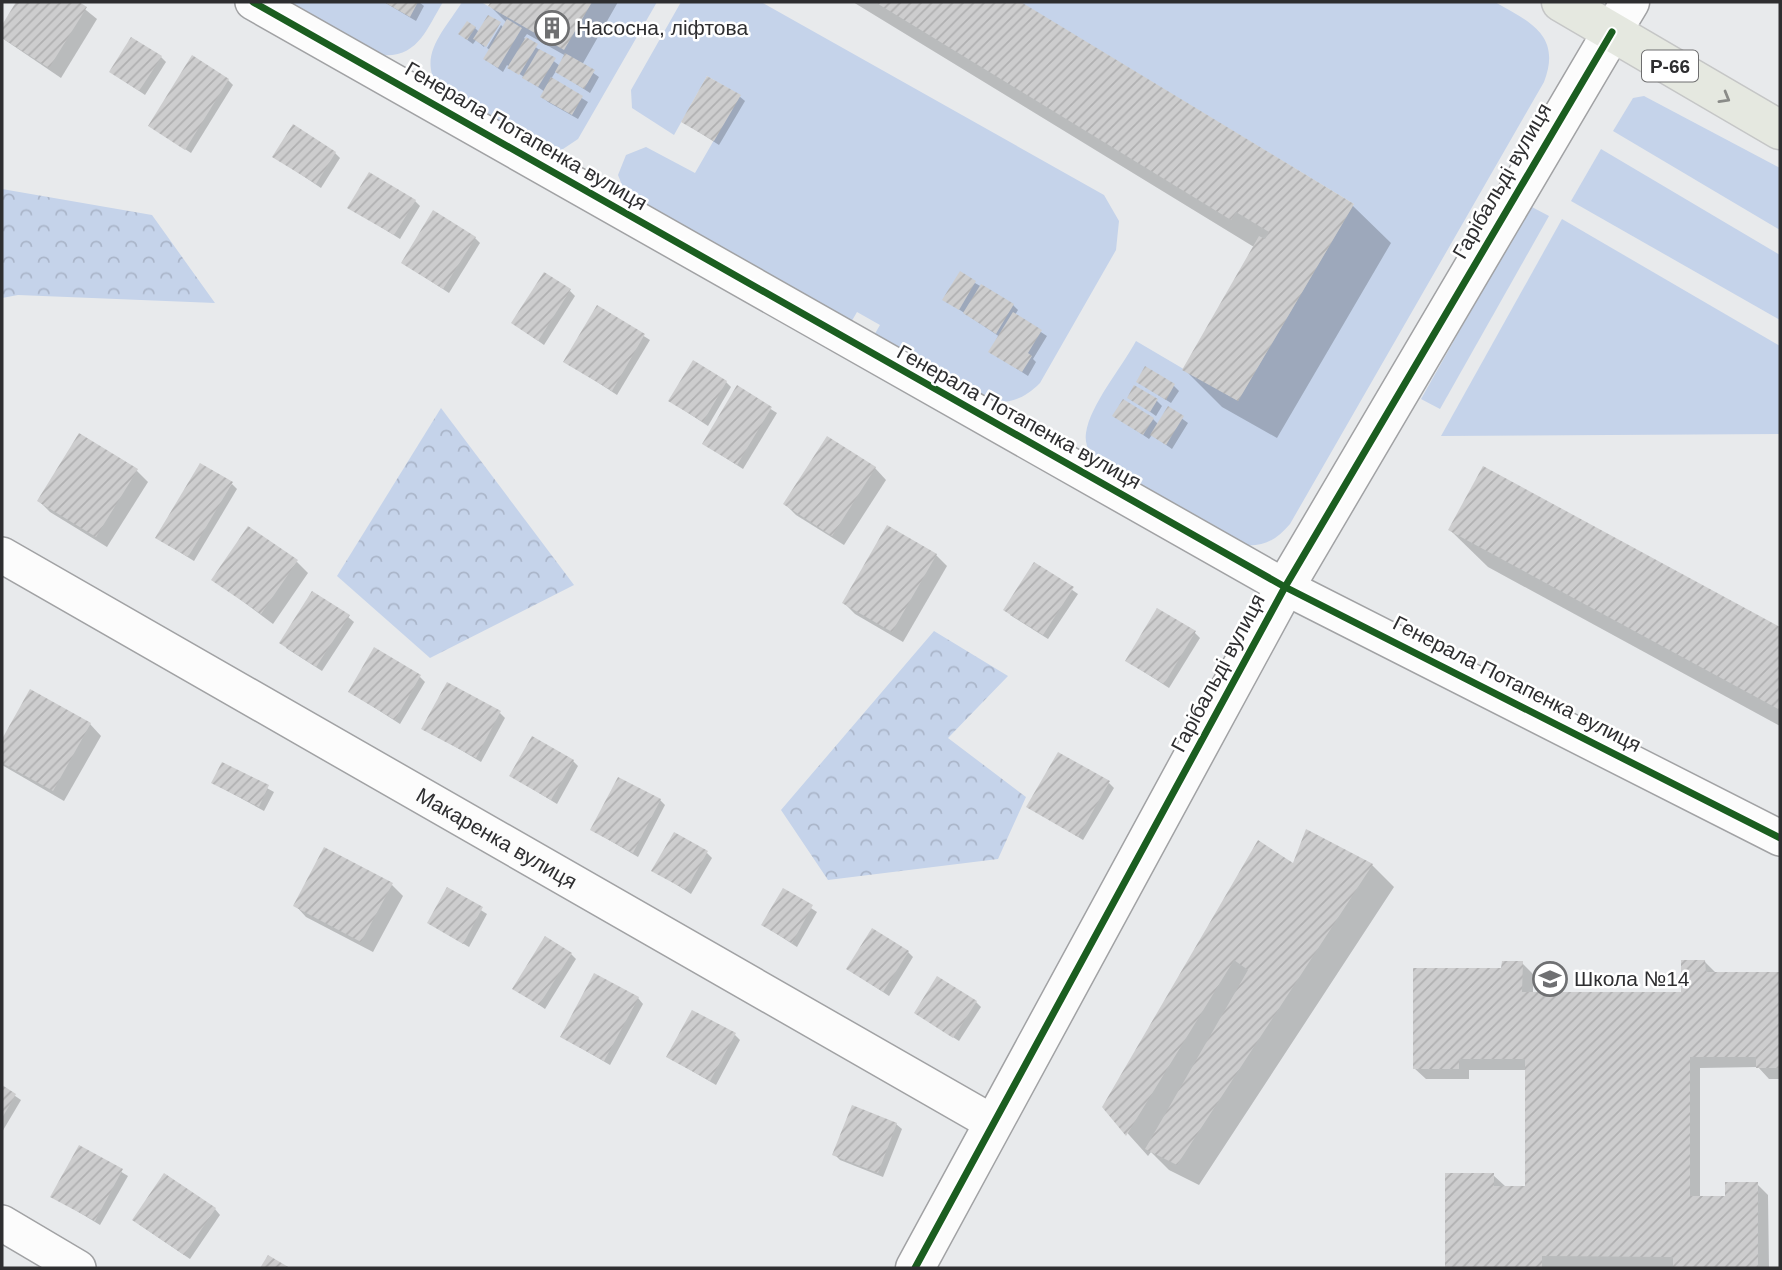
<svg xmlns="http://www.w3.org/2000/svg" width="1782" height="1270" viewBox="0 0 1782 1270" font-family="Helvetica,sans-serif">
<defs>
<pattern id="forest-crowns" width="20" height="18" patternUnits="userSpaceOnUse" patternTransform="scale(1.75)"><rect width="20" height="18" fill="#c5d3ea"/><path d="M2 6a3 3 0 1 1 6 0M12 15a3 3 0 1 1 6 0" fill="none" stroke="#aab5c9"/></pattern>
<pattern id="building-hatch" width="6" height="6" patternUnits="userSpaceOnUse" patternTransform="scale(1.75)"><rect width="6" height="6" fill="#cdcdce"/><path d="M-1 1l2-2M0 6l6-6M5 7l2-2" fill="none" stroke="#b0b0b1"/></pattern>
</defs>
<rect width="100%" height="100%" fill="#e8eaec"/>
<g fill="#c5d3ea">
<path d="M287,2H443C427,28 418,58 382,55Z"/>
<path d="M462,2H481L564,49L592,2H657L578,139L560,151L545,148L438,87C417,55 445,30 462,2Z"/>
<path d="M681,2H761L1104,195L1119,221L1116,250L1040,383C1022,401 1006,405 982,400L873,337L880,325L857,312L850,324L626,195L618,175L626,155L646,147L695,173L740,95L707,76L674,135L632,108L631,90Z"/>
<path d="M1020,2H1495C1530,22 1562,35 1544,82L1290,524C1273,544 1259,548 1234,544L1100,467C1092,457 1084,447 1086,433C1090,405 1122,367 1136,341L1238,401L1354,204Z"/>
<path d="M1644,96L1780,168V230L1613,131L1633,98Z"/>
<path d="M1601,149L1780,255V320L1571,201Z"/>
<path d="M1530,206L1549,216L1440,409L1421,399Z"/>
<path d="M1562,219L1780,346V434L1441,436Z"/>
</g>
<g fill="url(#forest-crowns)">
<path d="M2,189L152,215L215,303L18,295L2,298Z"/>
<path d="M441,408L574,585L430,658L337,576Z"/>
<path d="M934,631L1008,676L948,738L1026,797L998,859L828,880L781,810Z"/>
</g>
<g fill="#0003" fill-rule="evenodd">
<path d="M18,2H76L97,19L61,78L2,38V28Z"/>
<path d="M384,2H419L424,6L416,21Z"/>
<path d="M493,2H618L582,65L599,77L590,93L556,71L551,79L588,102L578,119L548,102L542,97L545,92L507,65L503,72L485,59L490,50L487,48L501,25L504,28L507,23L490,6ZM527,34L566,56L560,66L524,38Z"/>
<path d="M853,2H1017L1353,206L1391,243L1277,438L1222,407L1184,369L1254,247Z"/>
<path d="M498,23L484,47L476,40L473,44L466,39L475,28L479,32Z"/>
<path d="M161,57L166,62L145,95L111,72Z"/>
<path d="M228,80L233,85L191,153L150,126Z"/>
<path d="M739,96L745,101L719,145L683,122Z"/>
<path d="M335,153L340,158L321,188L275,157Z"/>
<path d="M415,201L420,206L400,239L349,207Z"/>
<path d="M475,238L480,243L449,293L403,263Z"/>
<path d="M975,283L1013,305L1018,310L1015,315L1047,336L1033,359L1036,362L1028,376L991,352L1000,337L945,300Z"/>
<path d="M570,291L575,296L544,345L513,323Z"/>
<path d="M598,307L650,340L617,395L565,361Z"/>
<path d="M726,382L731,387L708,426L670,401Z"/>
<path d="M1144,386H1174L1179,391L1171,403Z"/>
<path d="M738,388L777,413L743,469L704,444Z"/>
<path d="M1129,397L1157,401L1162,406L1156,416Z"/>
<path d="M1169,409L1188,423L1172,449L1152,435L1149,439L1115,416L1153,419L1159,425Z"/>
<path d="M875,468L886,480L844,545L796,515L785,504Z"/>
<path d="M1483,469L1780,629V726L1488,567L1450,530Z"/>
<path d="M137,471L148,482L107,547L50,512L39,501Z"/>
<path d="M232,484L237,489L194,561L157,538Z"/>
<path d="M936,555L947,566L903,642L855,614L844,603Z"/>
<path d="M297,562L308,573L273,624L213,579Z"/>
<path d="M1035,564L1078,594L1048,639L1010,615Z"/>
<path d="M348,617L354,622L322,671L286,648Z"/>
<path d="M1194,632L1200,638L1169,688L1127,661Z"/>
<path d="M420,677L425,682L400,724L350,692Z"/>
<path d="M30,691L90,724L101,736L64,801L2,765V742Z"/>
<path d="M500,713L505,718L481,762L424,728Z"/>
<path d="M573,761L578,766L557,804L511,776Z"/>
<path d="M223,764L274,792L264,811L213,783Z"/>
<path d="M1109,783L1114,788L1083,840L1028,806Z"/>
<path d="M660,800L665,805L638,857L592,830Z"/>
<path d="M707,853L712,858L691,894L654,870Z"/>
<path d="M1372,865L1394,887L1199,1185L1169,1170L1151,1152L1148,1156L1104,1107L1294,866Z"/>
<path d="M392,885L403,896L373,952L306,917L295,905Z"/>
<path d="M448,889L487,914L469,947L429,923Z"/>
<path d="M783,890L817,912L797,947L763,925Z"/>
<path d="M908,952L913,957L889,996L848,969Z"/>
<path d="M571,954L576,959L545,1009L514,988Z"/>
<path d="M1705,962L1717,974H1780V1079H1769L1758,1067L1700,1068V1198H1727L1757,1184L1768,1195L1769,1268H1447V1175H1493L1505,1186L1526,1188V1070H1469V1079H1426L1414,1068L1503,970L1522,963L1533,974V994H1683Z"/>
<path d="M638,998L643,1004L610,1065L562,1037Z"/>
<path d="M976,1002L981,1007L959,1041L916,1013Z"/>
<path d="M735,1035L740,1040L716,1085L668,1057Z"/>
<path d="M2,1087L21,1100L2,1132Z"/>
<path d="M896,1124L902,1129L883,1177L840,1160L835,1155Z"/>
<path d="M80,1147L128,1176L100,1225L52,1196Z"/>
<path d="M215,1209L220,1215L190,1259L140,1225Z"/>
</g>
<g fill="url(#building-hatch)">
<path d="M16,2H79L87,7L49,68L2,38V25Z"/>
<path d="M384,2H418L410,17Z"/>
<path d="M491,2H592L564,50L488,6Z"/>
<path d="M875,2H1021L1354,204L1238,401L1182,370L1259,236L1265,239L1269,232L1236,212L1231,220Z"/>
<path d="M488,15L501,22L486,47L473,39Z"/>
<path d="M507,19L522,28L498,68L483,59Z"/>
<path d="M467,21L476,27L467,40L458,34Z"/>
<path d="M131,37L162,56L139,91L109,72Z"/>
<path d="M526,37L538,44L519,75L507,68Z"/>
<path d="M539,49L556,58L538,87L522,78Z"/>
<path d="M565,53L595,70L584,89L555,72Z"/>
<path d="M192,55L229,79L185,150L148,126Z"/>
<path d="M707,76L741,95L714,141L681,122Z"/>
<path d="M551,77L583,96L572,115L540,97Z"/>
<path d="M293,124L336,152L316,184L272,157Z"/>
<path d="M369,172L416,200L394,235L347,208Z"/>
<path d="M433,210L476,237L443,289L401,263Z"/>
<path d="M960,271L976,281L959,310L942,300Z"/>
<path d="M544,272L571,289L538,341L511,323Z"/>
<path d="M981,284L1014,304L996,334L963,313Z"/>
<path d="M597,305L645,334L612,391L563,362Z"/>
<path d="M1013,312L1042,330L1028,353L1032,356L1022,372L988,352Z"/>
<path d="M693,360L727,381L703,422L668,401Z"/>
<path d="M1145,366L1175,384L1166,400L1136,382Z"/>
<path d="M737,385L772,407L737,465L702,444Z"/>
<path d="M1134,385L1158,399L1150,412L1127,398Z"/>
<path d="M1123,399L1154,418L1143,435L1112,416Z"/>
<path d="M1168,406L1184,416L1166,445L1150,435Z"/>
<path d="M79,433L138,469L96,537L37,501Z"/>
<path d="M827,436L876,467L832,536L783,504Z"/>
<path d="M200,463L233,482L188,557L155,538Z"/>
<path d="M1483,466L1780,627V710L1448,530Z"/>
<path d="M887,525L937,554L892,632L842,603Z"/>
<path d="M248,526L298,560L261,614L211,580Z"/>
<path d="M1034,562L1074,587L1043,635L1003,610Z"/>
<path d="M312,591L350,615L316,667L279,643Z"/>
<path d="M1157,608L1196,631L1164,684L1125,661Z"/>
<path d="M374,647L421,675L395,720L348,692Z"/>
<path d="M447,682L501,711L476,758L421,729Z"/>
<path d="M30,689L91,723L53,791L2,763V739Z"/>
<path d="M532,736L574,760L551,800L509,776Z"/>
<path d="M1058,752L1110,781L1078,837L1026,807Z"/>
<path d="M222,762L269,785L259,807L211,783Z"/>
<path d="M618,777L661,799L633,853L590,830Z"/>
<path d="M1306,829L1373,864L1177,1165L1145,1149L1248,970L1234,960L1126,1136L1102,1107L1258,840L1293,863Z"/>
<path d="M674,832L708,851L686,890L651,871Z"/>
<path d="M324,847L393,883L361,942L293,906Z"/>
<path d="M447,887L483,907L463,944L427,923Z"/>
<path d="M783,888L813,905L792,943L761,925Z"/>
<path d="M872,928L909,951L883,992L846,969Z"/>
<path d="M545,936L572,953L539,1005L512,989Z"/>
<path d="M1681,960H1705L1706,972H1780V1068H1756V1057H1690V1196H1725V1182H1758V1268H1673V1257L1542,1256V1268H1445V1173H1494V1186H1525V1059H1459V1069H1413V968H1501L1502,961H1523L1522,992H1681Z"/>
<path d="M594,973L639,997L604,1061L560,1037Z"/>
<path d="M937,976L977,1001L953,1038L914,1013Z"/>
<path d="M692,1010L736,1033L710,1081L666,1057Z"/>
<path d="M2,1085L16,1094L2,1118Z"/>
<path d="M852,1105L897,1123L878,1173L832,1155Z"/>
<path d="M79,1145L123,1169L95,1221L50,1197Z"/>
<path d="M164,1173L216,1208L184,1255L132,1220Z"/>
<path d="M268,1255L290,1268H260Z"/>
</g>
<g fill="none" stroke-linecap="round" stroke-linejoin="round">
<g stroke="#a1a2a4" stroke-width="38">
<g id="minor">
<path d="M253,2L1285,587L1780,838"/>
<path id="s1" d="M2,555L993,1123"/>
<path d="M2,1223L78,1268"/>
</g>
</g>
<g stroke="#a1a2a4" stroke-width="41">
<path id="tertiary" d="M915,1268L1285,587L1612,32"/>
</g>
<g stroke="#a1a2a4" stroke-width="41">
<path id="secondary" d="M1612,32L1630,2"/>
</g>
<g stroke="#c5c6c6" stroke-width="41">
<path id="primary" d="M1561,2L1780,130"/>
</g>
<use href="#minor" stroke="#fcfcfc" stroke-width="35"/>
<use href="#tertiary" stroke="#fcfcfc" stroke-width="38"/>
<use href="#secondary" stroke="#fcfcfc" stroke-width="38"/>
<use href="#primary" stroke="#e5e8e0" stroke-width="38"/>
<g stroke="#fff" stroke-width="11">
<g id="cycleway">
<path d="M253,2L1285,587L1780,838"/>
<path d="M915,1268L1285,587L1612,32"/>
</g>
</g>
<use href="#cycleway" stroke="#1b5e20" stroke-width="7"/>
</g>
<defs><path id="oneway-chevron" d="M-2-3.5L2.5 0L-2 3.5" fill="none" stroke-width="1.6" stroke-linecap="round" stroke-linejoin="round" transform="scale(1.75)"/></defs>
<use stroke="#8a8b88" href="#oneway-chevron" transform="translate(1725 98) rotate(30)"/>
<defs>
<g id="building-ring" transform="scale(1.75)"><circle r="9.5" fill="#fff" stroke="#6f7072" stroke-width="1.5"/><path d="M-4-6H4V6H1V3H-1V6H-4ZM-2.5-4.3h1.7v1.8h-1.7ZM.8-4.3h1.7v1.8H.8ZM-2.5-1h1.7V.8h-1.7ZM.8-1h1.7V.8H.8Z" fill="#6f7072"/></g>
<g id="school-ring" transform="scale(1.75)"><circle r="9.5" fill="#fff" stroke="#6f7072" stroke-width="1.5"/><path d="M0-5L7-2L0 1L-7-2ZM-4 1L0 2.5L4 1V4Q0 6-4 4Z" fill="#6f7072"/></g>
</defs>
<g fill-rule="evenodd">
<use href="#building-ring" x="552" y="28"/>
<use href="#school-ring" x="1550" y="979"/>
</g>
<g text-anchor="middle" stroke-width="5" stroke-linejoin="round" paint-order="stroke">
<rect fill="#fff" stroke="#6d6d6e" stroke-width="2" x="1642" y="50.5" width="56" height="31" rx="5"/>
<g font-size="19" font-weight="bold" fill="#2e2e30">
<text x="1670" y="73">Р-66</text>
</g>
<g font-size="21" fill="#2e2e30" stroke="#fff" text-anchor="start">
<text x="576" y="35">Насосна, ліфтова</text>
<text x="1574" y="986">Школа №14</text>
</g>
<g font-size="21" fill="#2e2e30" stroke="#fff">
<text transform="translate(526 136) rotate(30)" y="7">Генерала Потапенка вулиця</text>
<text transform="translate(1502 181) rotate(-60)" y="7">Гарібальді вулиця</text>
<text transform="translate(1019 417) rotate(29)" y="7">Генерала Потапенка вулиця</text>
<text transform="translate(1218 673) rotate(-62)" y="7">Гарібальді вулиця</text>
<text transform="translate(1517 684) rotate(27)" y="7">Генерала Потапенка вулиця</text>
<text dy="7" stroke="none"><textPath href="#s1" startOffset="570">Макаренка вулиця</textPath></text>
</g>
</g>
<rect width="1782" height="1270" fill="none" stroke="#2e2e30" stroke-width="7"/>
</svg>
